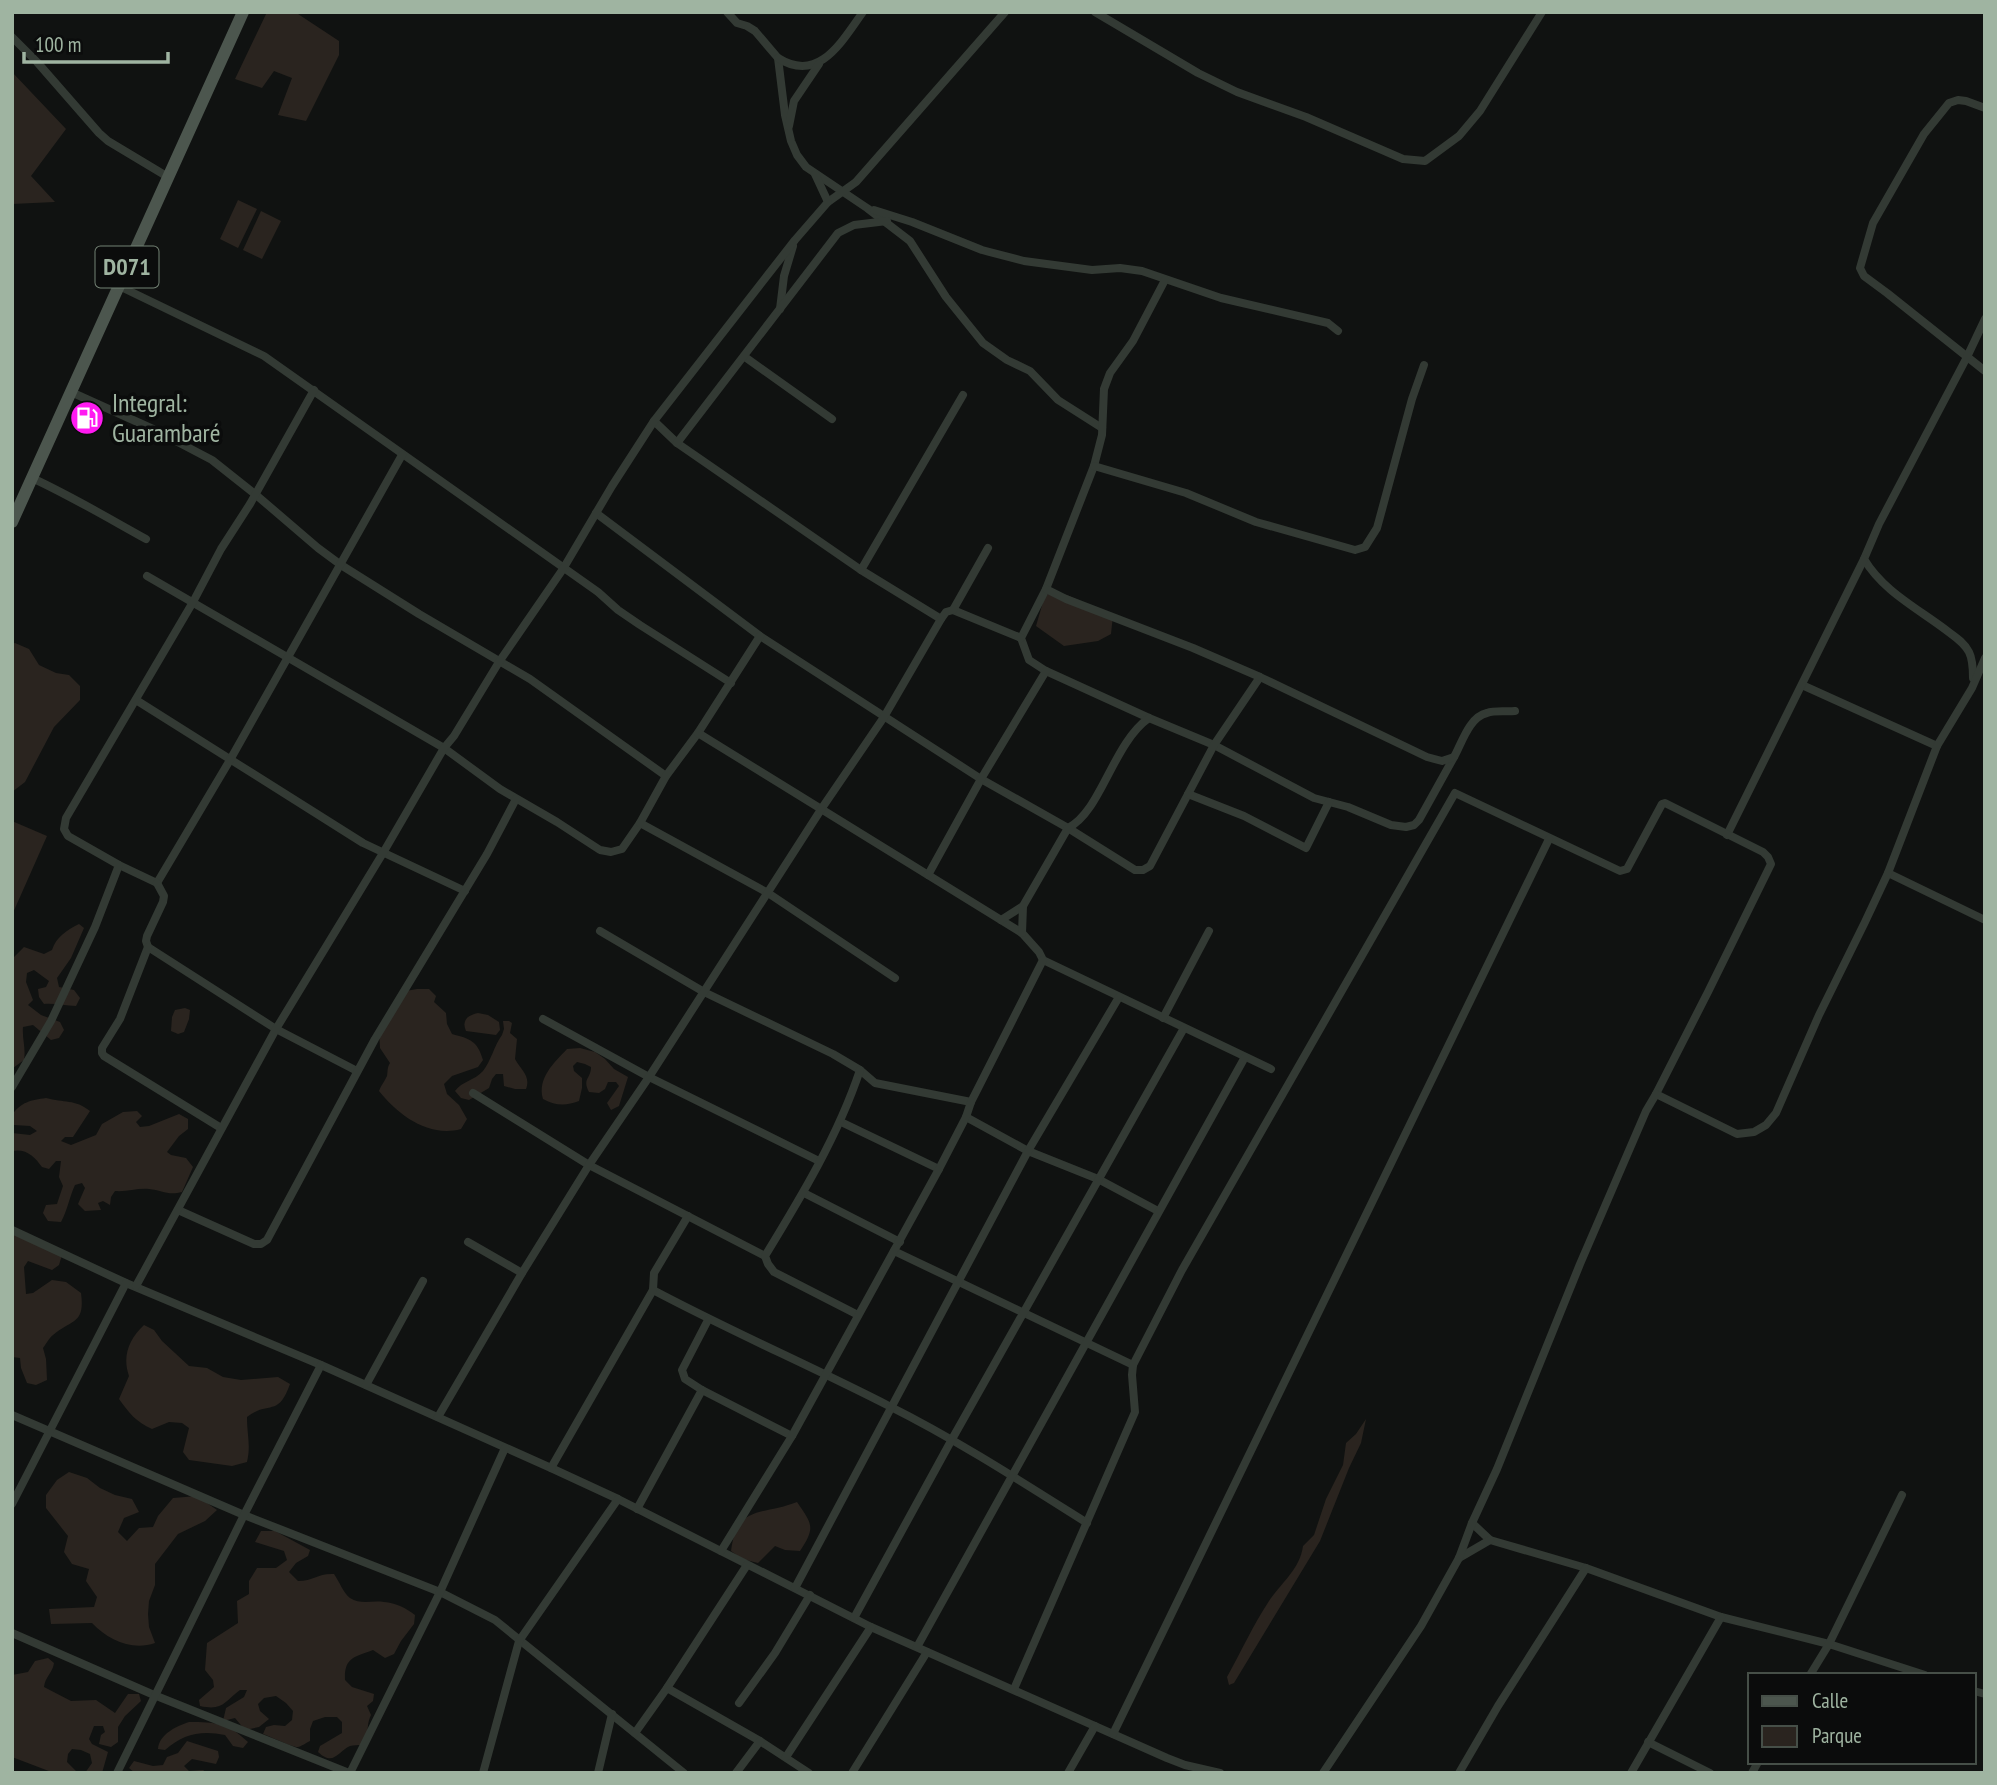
<svg xmlns="http://www.w3.org/2000/svg" width="1997" height="1785" viewBox="0 0 1997 1785" font-family="'PT Sans Narrow',sans-serif">
<rect width="100%" height="100%" fill="#101211"/>
<g fill="#2a241f">
<path d="M267,12H295L339,41V55L306,121L278,115L292,78L274,71L262,88L235,79Z"/>
<path d="M12,72L66,129L31,176L55,202L12,204Z"/>
<path d="M238,200L257,209L238,248L220,239Z"/>
<path d="M261,211L281,221L262,259L243,250Z"/>
<path d="M1050,590L1067,595L1113,615L1111,634L1098,641L1064,646L1036,626L1043,602Z"/>
<path d="M15,643L29,649L39,665L56,673L69,675L80,686V700L54,727L25,782L12,792V644Z"/>
<path d="M12,821L47,836L12,915Z"/>
<path d="M79,924L84,928L71,958L57,978L59,987L74,990L80,998L76,1006C65,1006 54,1003 44,1004L39,997L38,989L46,987L49,981L34,970L27,973L26,982L33,1000L28,1005L41,1015L60,1022L64,1030L59,1038L51,1040L33,1025L23,1027C22,1039 26,1048 24,1060L13,1068L12,959L24,947L44,954L52,950C56,937 67,930 79,924Z"/>
<path d="M417,989H429L436,996L434,1002L446,1013L447,1024L452,1034C470,1039 477,1040 483,1060L478,1067L452,1076L444,1084L447,1094L459,1105L467,1119L461,1129C429,1138 398,1115 379,1091C381,1085 385,1081 387,1076C388,1070 387,1068 390,1063L380,1048L379,1030L400,992Z"/>
<path d="M185,1008L190,1010L189,1019L184,1032L178,1034L171,1031L172,1017L175,1010Z"/>
<path d="M478,1013L488,1015L499,1022L500,1030L496,1035L466,1031C461,1019 469,1015 478,1013Z"/>
<path d="M503,1021H509L512,1023L510,1033L517,1039L515,1059C521,1070 531,1076 526,1089H515L504,1086L503,1074H496L492,1079L489,1088L469,1100L461,1098L455,1091C462,1081 474,1081 483,1071C491,1061 494,1046 502,1035L504,1029Z"/>
<path d="M580,1048L595,1052L605,1059L614,1069L628,1077L619,1106L611,1110L607,1103L619,1086L616,1082H608L605,1089L599,1093L589,1092C582,1078 591,1079 591,1067L585,1064L577,1062L573,1066L574,1071L582,1078V1088L579,1101C566,1106 556,1106 543,1099C537,1078 554,1063 567,1049Z"/>
<path d="M46,1098C64,1103 75,1099 90,1111L73,1137H65L61,1141L71,1145L96,1135L102,1124L123,1112L137,1111L142,1116L136,1122L140,1127L149,1126L179,1114L188,1119V1129L179,1136L167,1152L171,1155L186,1158L193,1167L182,1192C168,1196 162,1190 149,1189C137,1188 127,1192 115,1191L111,1197L110,1205L103,1201L98,1203L101,1210L85,1211L78,1204L85,1188L82,1183L75,1185C69,1198 68,1209 61,1222L48,1221L43,1213L46,1205L57,1204L63,1186L59,1177L61,1161H56L49,1169L42,1167C35,1157 26,1148 12,1151V1133L30,1135L37,1131L30,1126L14,1125L12,1115C21,1102 31,1100 46,1098Z"/>
<path d="M12,1230L62,1255L59,1265L52,1270L28,1261L24,1267L26,1294L33,1293L52,1280L66,1282L81,1293C85,1324 73,1319 53,1335C49,1338 46,1344 43,1348L46,1359L47,1380L36,1385L27,1383L21,1368L20,1358L12,1357Z"/>
<path d="M144,1325L154,1330L162,1341L189,1366L207,1368L223,1377L241,1380L278,1377L290,1384C278,1418 269,1400 247,1417C247,1435 251,1445 247,1462L232,1466L189,1460L183,1452L189,1428L182,1423L169,1422L152,1429C136,1422 129,1413 119,1399L129,1376C122,1356 129,1339 144,1325Z"/>
<path d="M1366,1419L1361,1443L1349,1468L1320,1541L1234,1683L1229,1685L1227,1677C1241,1652 1253,1625 1269,1601C1282,1582 1300,1569 1303,1546L1314,1535L1326,1499L1343,1465L1346,1443L1356,1434Z"/>
<path d="M69,1472L87,1478L100,1488L115,1495L132,1499L139,1512L124,1518L118,1532L127,1541L139,1528L153,1527L158,1516L173,1498L197,1496L217,1510L205,1521L178,1534L155,1564V1585L149,1601L148,1614L149,1627L155,1643C132,1651 108,1640 92,1623L51,1624L49,1609L94,1607L97,1597L86,1581L89,1569L72,1564L64,1552L68,1536L46,1508V1495L57,1480Z"/>
<path d="M797,1502C812,1524 816,1527 800,1551L785,1550L775,1546L758,1563L742,1559L731,1551C737,1504 762,1516 797,1502Z"/>
<path d="M261,1531H275L310,1550L308,1556L296,1563L289,1572L298,1581C314,1581 318,1573 334,1574C339,1581 344,1594 350,1598C361,1605 372,1600 384,1602C396,1603 406,1608 415,1615L414,1624L401,1641L394,1654L385,1658L373,1650C355,1657 344,1657 345,1680L352,1687L374,1694L373,1701L367,1706L371,1715C365,1728 371,1732 362,1745C358,1745 354,1745 350,1746C338,1751 334,1767 318,1752L320,1746L342,1733V1722L337,1717H325L313,1721L310,1729V1741C308,1742 300,1747 298,1747C294,1748 269,1736 263,1734L266,1727L274,1725L285,1726L292,1720L293,1711L286,1703L276,1696L264,1698L258,1704L260,1711L269,1719L259,1727L245,1730L235,1718L223,1721L226,1708L244,1697L247,1690H240C224,1702 223,1711 200,1706L199,1700L214,1687L213,1680L205,1670L207,1643L238,1623L237,1601L249,1594V1581L257,1568H276L287,1560L284,1551L255,1542Z"/>
<path d="M48,1658L54,1663C53,1672 45,1677 44,1687L71,1701L96,1700L115,1713L128,1694H139L141,1701L125,1716L118,1727V1742L111,1747L99,1744L101,1735L105,1732L103,1726H94L89,1739L92,1744L108,1752L102,1773H85L92,1763L90,1754L81,1750L72,1749L68,1754L67,1762L78,1773H54L12,1757V1675L28,1672L35,1661Z"/>
<path d="M189,1722C215,1722 228,1723 248,1742L243,1748L233,1746L225,1735C201,1730 183,1734 165,1750L158,1749C159,1734 177,1726 189,1722Z"/>
<path d="M187,1741L218,1751L219,1757L216,1764L192,1759L184,1766L189,1771L203,1770L207,1773H135L129,1768L134,1761L153,1766L163,1765L167,1757L178,1753Z"/>
</g>
<g fill="none" stroke-linecap="round" stroke-linejoin="round">
<g stroke="#333a34" stroke-width="8">
<path d="M727,12L737,23L747,26L755,31L778,58L785,115L791,141L797,155L806,167L867,208L910,241L946,297L983,343L1007,360L1030,371L1058,400L1102,428"/>
<path d="M1095,12L1198,73L1237,92L1306,117L1403,159L1425,161L1459,136L1480,111L1542,12"/>
<path d="M12,37L37,62L99,133L108,141L168,177"/>
<path d="M778,58C819,84 842,41 863,12"/>
<path d="M1985,108L1966,101L1958,100L1949,103L1924,134L1873,223L1860,268L1864,276L1887,293L1985,371"/>
<path d="M789,126L794,101L819,64"/>
<path d="M828,202L856,182L1005,12"/>
<path d="M874,210L912,222L982,250L1024,261L1092,270L1120,268L1142,271L1221,298L1328,323L1338,331"/>
<path d="M1165,280L1133,341L1110,373L1104,389L1102,435L1094,466L1046,589L1021,638L1029,660L1046,671L1149,718L1214,745L1314,798L1348,807L1391,825L1406,827L1414,825L1419,820L1454,757"/>
<path d="M119,286L264,356L598,592L618,610L640,625L731,683"/>
<path d="M780,309L784,276L793,246"/>
<path d="M745,357L832,419"/>
<path d="M71,392L153,429L212,460L255,494L318,548L341,565L419,614L530,679L666,776"/>
<path d="M654,421L677,443L861,570L941,619"/>
<path d="M677,443L838,233L854,225L887,221"/>
<path d="M1094,466L1186,493L1256,522L1355,550L1365,547L1377,528L1412,399L1424,365"/>
<path d="M32,478C71,496 108,518 146,539"/>
<path d="M596,513L760,636L981,779L1068,828L1135,870H1143L1150,866L1214,745L1260,677"/>
<path d="M861,570L963,395"/>
<path d="M147,576L444,748L500,789L557,822L600,850L611,852L622,849L640,823"/>
<path d="M1046,589L1066,599L1193,648L1260,677L1427,757L1442,761L1454,757C1462,743 1469,717 1487,713C1495,710 1506,712 1515,711"/>
<path d="M953,610L1021,638"/>
<path d="M760,636L698,733L666,776L640,823L768,893L895,978"/>
<path d="M1973,678C1973,670 1973,660 1969,652C1964,642 1954,636 1946,630C1917,608 1883,591 1864,559L1879,524L1967,357L1985,319"/>
<path d="M1802,685L1937,746"/>
<path d="M136,700L363,843L465,891"/>
<path d="M698,733L1022,933L1039,952L1043,960L1271,1069"/>
<path d="M1188,794L1244,816L1306,848L1329,802"/>
<path d="M1727,835L1864,559"/>
<path d="M119,865L157,883L230,760L402,455"/>
<path d="M1888,873L1985,920"/>
<path d="M928,875L981,779L1046,671"/>
<path d="M157,883L164,896L163,902L147,936L146,941L148,947L276,1029L357,1071"/>
<path d="M1001,920L1023,906"/>
<path d="M600,931L704,992L833,1054L860,1070L875,1083L971,1102"/>
<path d="M1022,933L1023,906L1068,828C1101,812 1113,743 1149,718"/>
<path d="M148,947L120,1019L102,1048V1053L104,1056L221,1128"/>
<path d="M1163,1018L1209,931"/>
<path d="M543,1019L649,1077L819,1161"/>
<path d="M12,1087L51,1021L95,927L119,865L68,836L64,829L66,818L193,602L221,549L250,504L314,390"/>
<path d="M473,1093L589,1165L765,1256"/>
<path d="M966,1117L1028,1151L1098,1179L1158,1211"/>
<path d="M841,1122L939,1169"/>
<path d="M804,1193L900,1242"/>
<path d="M178,1210L254,1244H261L267,1240L375,1039L487,854L516,799"/>
<path d="M12,1230L126,1283L321,1365L551,1468L618,1499L871,1627L1167,1758L1185,1765L1220,1773"/>
<path d="M468,1242L522,1273"/>
<path d="M894,1251L1133,1365"/>
<path d="M136,1286L276,1029L383,853L444,748L454,736L499,662L563,569L612,486L654,421L795,240L828,202L815,174"/>
<path d="M653,1290C730,1331 811,1366 889,1406C957,1440 1022,1482 1087,1523"/>
<path d="M858,1315L774,1272L768,1264L765,1256C801,1197 838,1136 860,1070"/>
<path d="M708,1320L682,1370L685,1379L702,1390L792,1436"/>
<path d="M366,1385L423,1281"/>
<path d="M12,1415L244,1515L440,1592L495,1620L684,1773"/>
<path d="M438,1417L522,1273L589,1165L649,1077L822,808L884,717L941,619L946,612L953,610L988,548"/>
<path d="M551,1468L653,1290L654,1273L688,1216"/>
<path d="M12,1504L126,1283"/>
<path d="M637,1509L702,1390"/>
<path d="M1472,1523L1490,1540L1586,1568L1721,1617L1829,1644L1925,1675"/>
<path d="M721,1551L792,1436L939,1169L966,1117L971,1102L1043,960"/>
<path d="M1459,1558L1490,1540"/>
<path d="M795,1588L1028,1151L1119,997"/>
<path d="M854,1618L951,1441L1184,1028"/>
<path d="M12,1633L154,1695L349,1773"/>
<path d="M917,1647L1245,1057"/>
<path d="M1810,1675L1829,1644L1902,1495"/>
<path d="M667,1688L760,1741L809,1773"/>
<path d="M1014,1689L1135,1412L1132,1375L1133,1365L1182,1270L1455,793L1620,871L1627,869L1662,804L1665,803L1763,852L1768,857L1771,864L1708,992L1656,1094"/>
<path d="M1974,1691L1985,1694"/>
<path d="M739,1703L775,1653L810,1595"/>
<path d="M635,1733L667,1688L747,1565"/>
<path d="M1113,1734L1549,839"/>
<path d="M1648,1742L1710,1773"/>
<path d="M786,1757L871,1627"/>
<path d="M117,1773L244,1515L321,1365"/>
<path d="M350,1773L440,1592L505,1448"/>
<path d="M483,1773L519,1641L618,1499"/>
<path d="M598,1773L612,1714"/>
<path d="M736,1773L760,1741"/>
<path d="M852,1773L927,1652"/>
<path d="M1068,1773L1095,1726"/>
<path d="M1323,1773L1421,1626L1459,1558L1472,1523L1497,1469L1580,1264L1646,1111L1656,1094L1737,1134L1754,1132L1766,1125L1776,1113L1819,1015L1865,922L1888,873L1937,746L1972,688L1985,658"/>
<path d="M1459,1773L1498,1706L1586,1568"/>
<path d="M1631,1773L1721,1617"/>
<path d="M1752,1773L1758,1762"/>
</g>
<path stroke="#4c564e" stroke-width="12" d="M12,522L243,12"/>
</g>
<defs>
<g id="fuel-disc" transform="scale(1.75)"><circle r="9.5" fill="#ff1af1" stroke="#0b0c0c"/><path d="M-5.5-6h7V0h2V4h1.3V-2.5L3-4.5l.8-.8L6-3V5H2.5V1h-1V6h-7ZM-4.2-4.7v3.2H.2V-4.7Z" fill="#fff"/></g>
</defs>
<g fill-rule="evenodd">
<use href="#fuel-disc" x="87" y="418"/>
</g>
<g text-anchor="middle" stroke-width="7" stroke-linejoin="round" paint-order="stroke">
<rect fill="#0b0c0c" stroke="#738274" stroke-width="2" x="95.5" y="246.5" width="63" height="41" rx="5"/>
<g font-size="24" font-weight="bold" fill="#9fb4a1">
<text x="127" y="275">D071</text>
</g>
<g font-size="26" fill="#9fb4a1" stroke="#0b0c0c" text-anchor="start">
<text x="112" y="412">Integral:<tspan x="112" dy="30">Guarambaré</tspan></text>
</g>
</g>
<rect width="1997" height="1785" fill="none" stroke="#9fb4a1" stroke-width="28"/>
<rect x="1748" y="1673" width="228" height="91" fill="#0b0c0c" stroke="#464f48" stroke-width="2"/>
<rect x="1762" y="1696" width="35" height="10" fill="#4c564e" stroke="#464f48" stroke-width="2"/>
<text x="1812" y="1708" font-size="21" fill="#9fb4a1">Calle</text>
<rect x="1762" y="1726" width="35" height="21" fill="#2a241f" stroke="#464f48" stroke-width="2"/>
<text x="1812" y="1743" font-size="21" fill="#9fb4a1">Parque</text>
<path d="M24 52v10h144v-10" fill="none" stroke="#9fb4a1" stroke-width="3.5"/>
<text x="35" y="52" font-size="21" fill="#9fb4a1" stroke="#0b0c0c" stroke-width="5" paint-order="stroke">100 m</text>
</svg>
